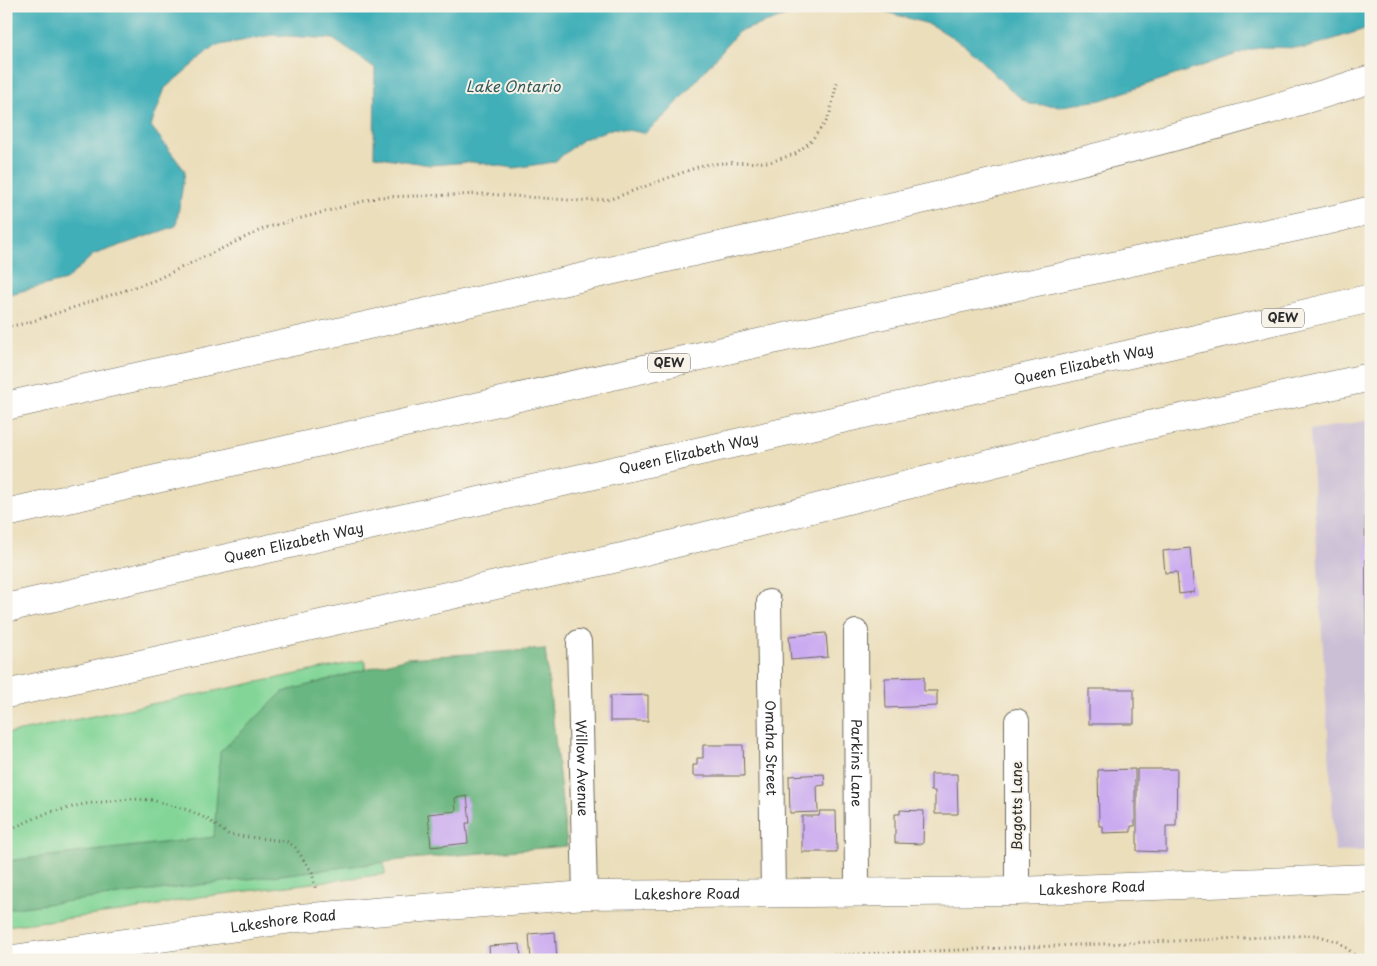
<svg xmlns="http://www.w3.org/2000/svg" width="1377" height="966" viewBox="0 0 1377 966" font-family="'Playpen Sans',sans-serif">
<rect width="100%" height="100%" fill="#f7f3e8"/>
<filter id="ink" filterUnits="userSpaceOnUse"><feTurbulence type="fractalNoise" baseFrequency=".02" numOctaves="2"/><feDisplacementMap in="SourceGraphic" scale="10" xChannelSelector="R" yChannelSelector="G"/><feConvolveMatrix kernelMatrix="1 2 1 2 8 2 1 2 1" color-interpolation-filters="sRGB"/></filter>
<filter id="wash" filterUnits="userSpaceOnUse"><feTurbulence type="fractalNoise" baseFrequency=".0096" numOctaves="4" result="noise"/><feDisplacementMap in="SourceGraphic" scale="20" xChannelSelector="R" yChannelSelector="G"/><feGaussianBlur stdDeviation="1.12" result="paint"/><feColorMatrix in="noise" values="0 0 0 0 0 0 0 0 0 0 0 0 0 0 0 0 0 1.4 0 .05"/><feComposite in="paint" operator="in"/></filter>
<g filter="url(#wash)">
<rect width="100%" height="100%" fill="#ebdebb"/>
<path fill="#cbbfd5" d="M1371,420V850L1335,852L1310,430Z"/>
<path fill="#82d597" stroke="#568061" d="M365,660L385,874L199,897L127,911L6,926V734Z"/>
<path fill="#69b680" stroke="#4a7056" d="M545,649L567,846L410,859L6,909V861L214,837L220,752L283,692L407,658Z"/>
<path fill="#3fafb8" stroke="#356d72" d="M6,6H1371V27L1306,48L1258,47L1101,100L1062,106L1029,104L1009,89L965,45L932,25L876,9H806L738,32L668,113L645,133L614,128L583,139L554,162L514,168L472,162L430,165L374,156L375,68L333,39L272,35L215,46L165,88L151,126L185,171L176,226L93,255L66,280L6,295Z"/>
<g id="blocks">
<g fill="#caaaf0">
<path d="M1365,491H1371V736H1367Z"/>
<path d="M1190,548L1194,592L1179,594L1177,572L1165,573L1163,551Z"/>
<path d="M826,633L828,657L791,660L789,636Z"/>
<path d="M924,677V691H937V706L886,708L885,678Z"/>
<rect x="1089" y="689" width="45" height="35"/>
<path d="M648,695V721H610V696Z"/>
<path d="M703,745H743L744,776H693V765H697V758H703Z"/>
<path d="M1135,769V826H1131V832L1103,833V826H1099L1098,770Z"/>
<path d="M1137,769H1177L1176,826H1166V852L1137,851Z"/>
<path d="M824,774L825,785L817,786L818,812L790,813L789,776Z"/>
<path d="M931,774H957L958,814H935V791H931Z"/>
<path d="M467,796L470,823H466L468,843L431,847L428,814L456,811L455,798Z"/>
<path d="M900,810L924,811L923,844L895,843V814H900Z"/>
<path d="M820,811H836L837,852H802V816H819Z"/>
<path d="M555,932L557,960H531L529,934Z"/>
<path d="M520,944L521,960H490L489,946Z"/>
</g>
</g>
</g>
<g filter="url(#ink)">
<use href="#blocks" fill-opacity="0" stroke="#6e6a5d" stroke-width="1"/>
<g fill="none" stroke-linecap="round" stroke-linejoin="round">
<g stroke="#6e6a5d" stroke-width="26">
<g id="street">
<path id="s1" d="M769,602L773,894"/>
<path id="s2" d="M856,632L857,893"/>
<path id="s3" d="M579,642L585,895"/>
<path d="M1017,891V721"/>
</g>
</g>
<g stroke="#6e6a5d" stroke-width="29">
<g id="secondary">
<path id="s4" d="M6,960L299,918L585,895L1017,891L1371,878"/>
</g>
</g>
<g stroke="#6e6a5d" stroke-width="29">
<g id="highway">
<path d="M6,406C243,354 479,301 715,247C935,197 1156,148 1371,79"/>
<path d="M6,513L896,312L1334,219L1371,210"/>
<path id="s5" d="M6,608L1196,339L1371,298"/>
<path d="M6,694L622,557L1117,432L1371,377"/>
</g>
</g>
<g stroke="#6e6a5d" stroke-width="3" stroke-dasharray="1 4" stroke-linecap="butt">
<path d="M6,327L27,323L153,281L265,228L379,197L486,194L582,201L611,199L703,165L723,163L770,162L795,154L810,142L826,122L830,113L837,82"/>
<path d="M6,831L47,813L85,804L130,799L152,800L188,810L207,819L229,835L286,841L295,847L312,872L316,891"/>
<path d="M719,960L1316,935L1339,942L1361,960"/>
</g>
<use href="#street" stroke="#fff" stroke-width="24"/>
<use href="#secondary" stroke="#fff" stroke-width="28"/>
<use href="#highway" stroke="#fff" stroke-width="28"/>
</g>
</g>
<g text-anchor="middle" stroke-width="4" stroke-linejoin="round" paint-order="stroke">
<g fill="#f7f3e8" stroke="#686764" stroke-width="1">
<rect x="1262" y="308.5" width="42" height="19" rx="4"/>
<rect x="648" y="353.5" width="42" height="19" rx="4"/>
</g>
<g font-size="12" font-weight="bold" fill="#2b2b2b">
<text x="1283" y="322">QEW</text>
<text x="669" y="367">QEW</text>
</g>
<g font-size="14" fill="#2b2b2b" stroke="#f7f3e8">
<text dy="5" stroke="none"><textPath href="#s5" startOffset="1105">Queen Elizabeth Way</textPath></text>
<text dy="5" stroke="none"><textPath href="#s5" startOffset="700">Queen Elizabeth Way</textPath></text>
<text dy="5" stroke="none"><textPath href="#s5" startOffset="295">Queen Elizabeth Way</textPath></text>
<text dy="5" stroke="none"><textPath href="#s1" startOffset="146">Omaha Street</textPath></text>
<text dy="5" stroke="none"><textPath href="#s2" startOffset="131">Parkins Lane</textPath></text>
<text dy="5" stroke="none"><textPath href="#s3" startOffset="126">Willow Avenue</textPath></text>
<text transform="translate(1017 806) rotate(-90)" y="5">Bagotts Lane</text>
<text dy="5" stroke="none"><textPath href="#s4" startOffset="1090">Lakeshore Road</textPath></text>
<text dy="5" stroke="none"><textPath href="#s4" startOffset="685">Lakeshore Road</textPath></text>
<text dy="5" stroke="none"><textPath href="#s4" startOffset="280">Lakeshore Road</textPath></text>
</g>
<g font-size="15" font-style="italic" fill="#32595c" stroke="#f7f3e8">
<text x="513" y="92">Lake Ontario</text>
</g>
</g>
<rect width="1377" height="966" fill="none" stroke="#f7f3e8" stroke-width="25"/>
</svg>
